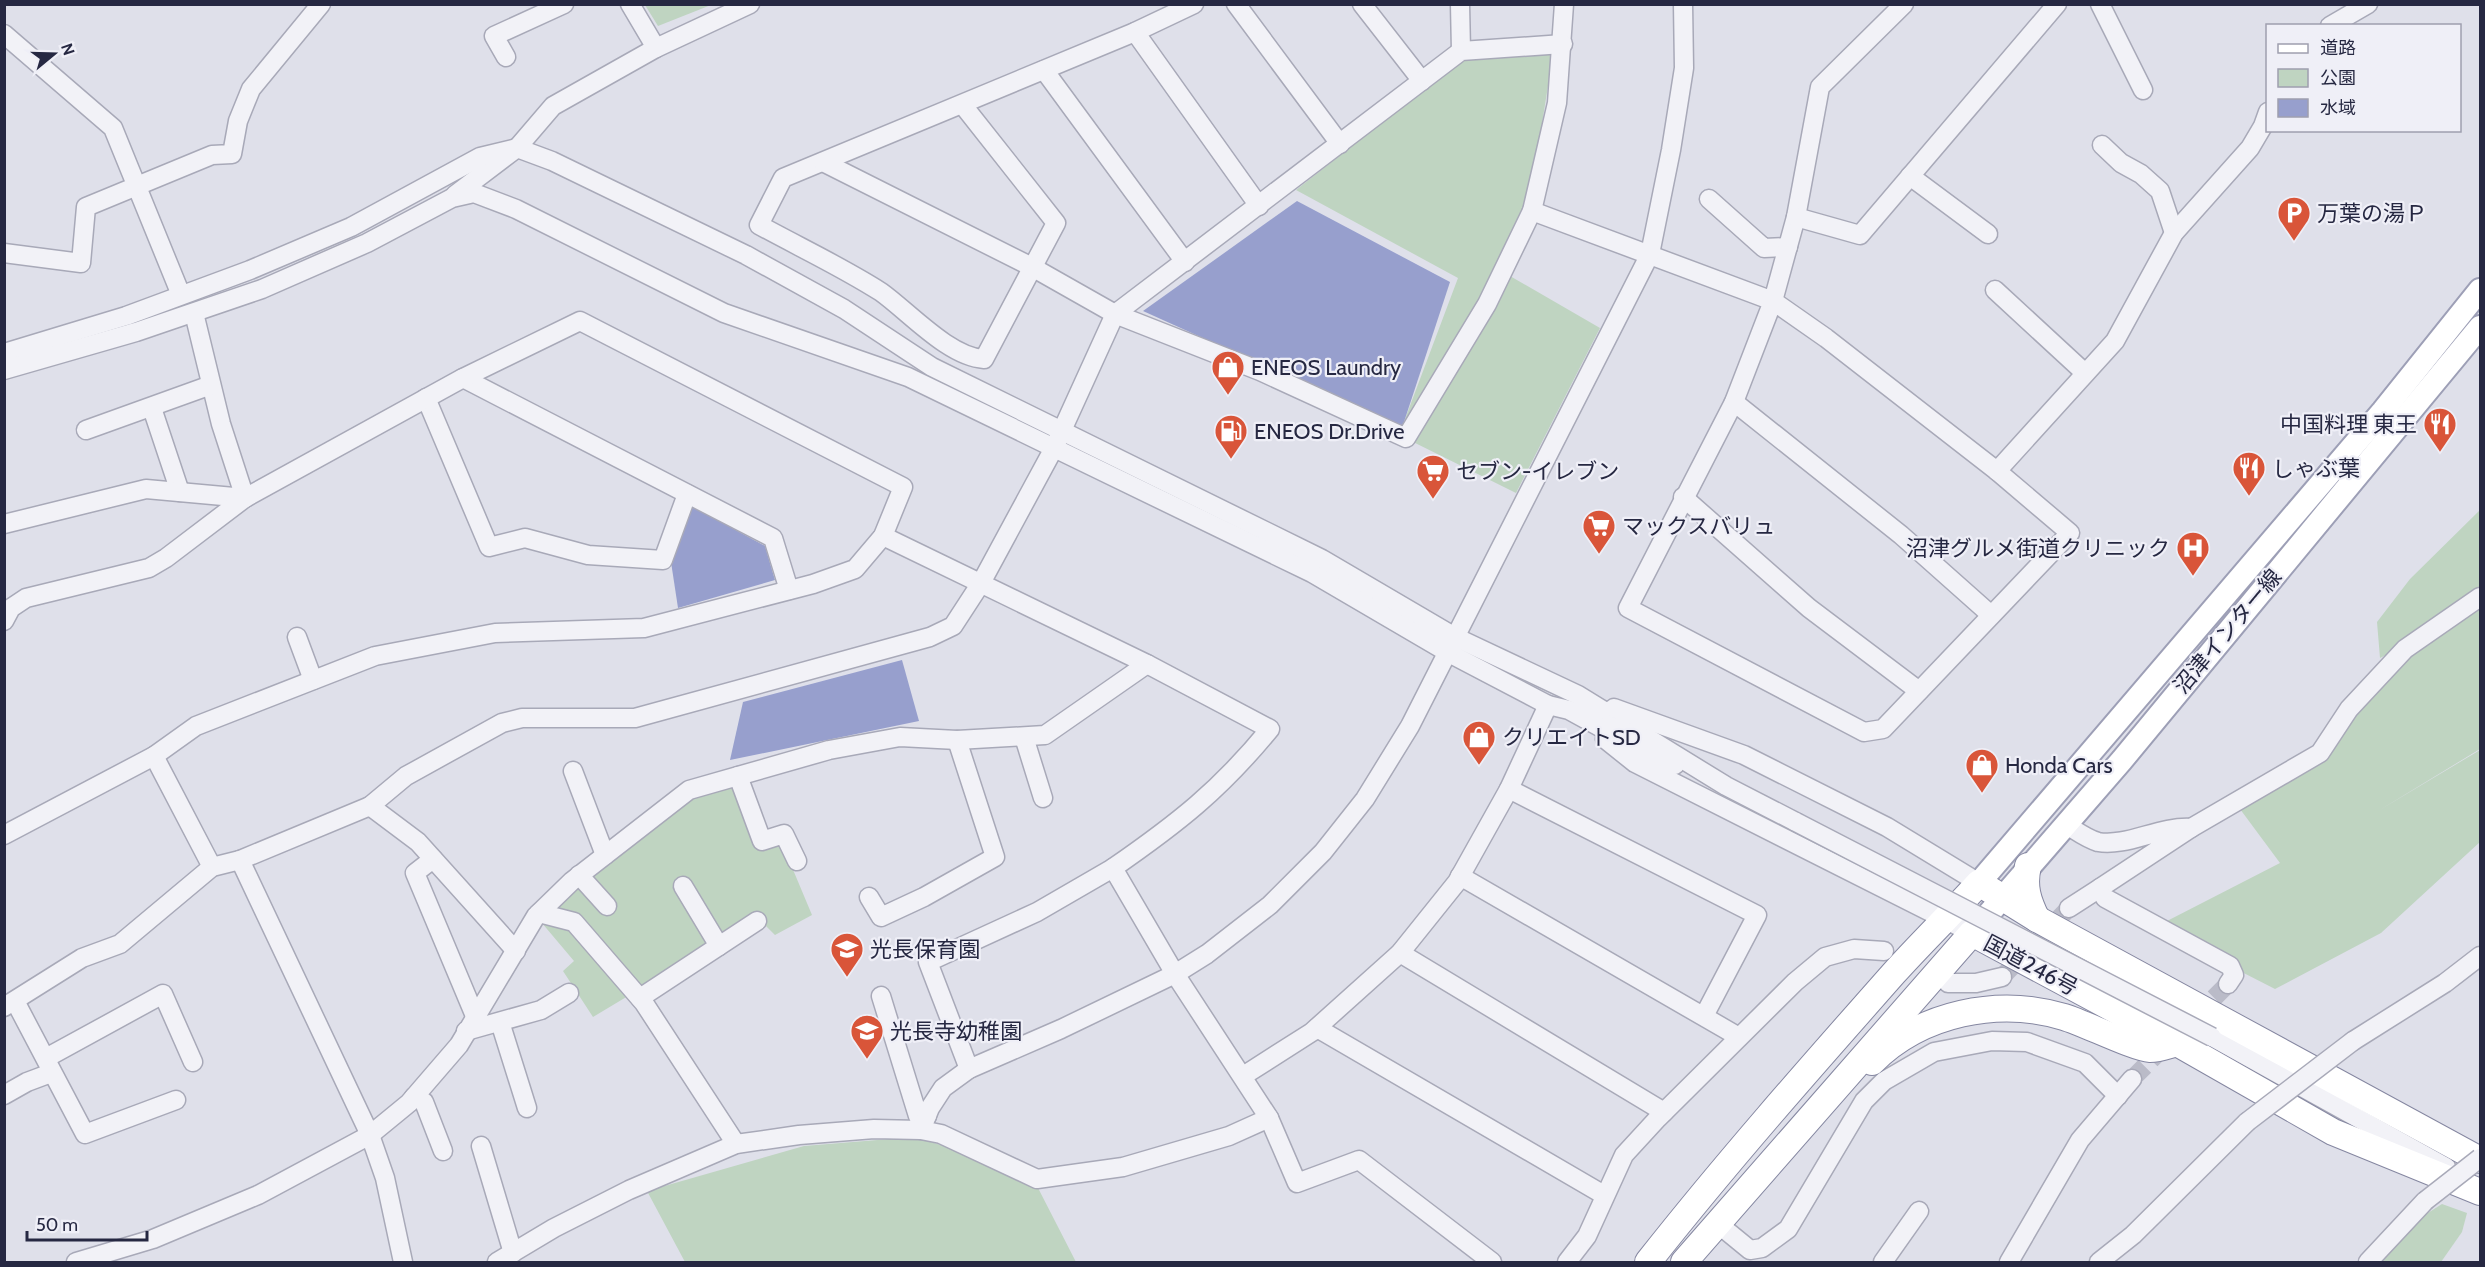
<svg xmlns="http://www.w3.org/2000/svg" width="2485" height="1267" viewBox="0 0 2485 1267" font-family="Cabin,'Noto Sans JP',sans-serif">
<rect width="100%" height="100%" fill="#dfe0ea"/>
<g fill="#bfd4c1">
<path d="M645,5H711L658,26Z"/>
<path d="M1554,48L1528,212L1503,272L1600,328L1516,493L1399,435L1458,278L1296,190L1467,55Z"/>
<path d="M2480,510V749L2378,811L2480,750V842L2381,933L2275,989L2230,966L2167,921L2280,863L2240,809L2315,757L2342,712L2441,627L2380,658L2377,622L2410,579Z"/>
<path d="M731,786L757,847L781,841L812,915L775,935L758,918L593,1017L563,971L574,961L536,916L687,797Z"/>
<path d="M914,1137L1004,1164L1007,1176L1037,1186L1076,1262H685L647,1191L804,1146Z"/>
<path d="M2442,1204L2467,1213L2462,1232L2441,1262H2372L2409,1225Z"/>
</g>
<g fill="#979fcd">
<path d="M1297,201L1450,282L1402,428L1143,311Z"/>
<path d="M692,506L765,546L775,580L678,608L671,562Z"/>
<path d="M902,660L919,721L730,760L743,702Z"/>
</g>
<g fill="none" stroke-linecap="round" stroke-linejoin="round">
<g stroke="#babbc8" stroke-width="18" stroke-dasharray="18 9" stroke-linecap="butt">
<path d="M2002,977L2069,908"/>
<path d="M2195,1017L2228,984"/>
<path d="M2132,1079L2167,1044"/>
</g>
<g stroke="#a8a9b8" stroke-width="21">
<g id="minor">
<path d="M630,4L656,48"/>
<path d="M1236,4L1340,144"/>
<path d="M1362,4L1422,81"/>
<path d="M1460,4L1461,51"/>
<path d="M2100,4L2143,90"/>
<path d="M2330,26L2368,4"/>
<path d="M1135,32L1259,206"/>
<path d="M4,34L113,128L181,295"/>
<path d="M506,57L494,36L564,4"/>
<path d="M1044,70L1185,262"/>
<path d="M962,104L1056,223L984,359C949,357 909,312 881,292C842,267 799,247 759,225L783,178L1135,32L1194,4"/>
<path d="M2102,145L2121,163L2141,174L2160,191L2174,233"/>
<path d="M823,162L1032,267L1115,314L1260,371L1406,438L1487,304L1532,211L1557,103L1564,4"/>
<path d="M1910,176L1988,234"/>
<path d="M455,195L517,148L553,106L656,48L750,4"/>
<path d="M1709,199L1764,248L1788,247"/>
<path d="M1532,211L1773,301L1826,338L1997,471L2070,533L1883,729L1864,732L1628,608L1734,402L1773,301L1796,217L1820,87L1904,4"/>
<path d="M1796,217L1860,235L2057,4"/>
<path d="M4,253L81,263L86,207L212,155L232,154L238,121L251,89L321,4"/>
<path d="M1995,290L2085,373"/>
<path d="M194,313L221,424L245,498"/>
<path d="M4,353L126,316L250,270L351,227L480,157L517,148L552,161L746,255L844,309L932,367L1322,559L1455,637L1578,695L1726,786L1796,822"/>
<path d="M4,370L136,332L262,289L367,243L452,198L474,193L516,209L724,313L908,377L1312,573L1447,652L1548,705L1569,710L1651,755L1675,765"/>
<path d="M463,378L773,538L789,590"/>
<path d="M426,398L489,547L525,538L588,555L663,560L687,494"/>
<path d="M1734,402L1901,535L1991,615"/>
<path d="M152,408L180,492"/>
<path d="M86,430L211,385"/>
<path d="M1997,471L2115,341L2174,233L2250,148L2263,126L2268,112"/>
<path d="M1683,497L1809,608L1919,691"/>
<path d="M4,524L146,489L245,498"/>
<path d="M883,536L1147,664L1270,729C1220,790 1178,823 1113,868"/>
<path d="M4,621L11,608L26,598L149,568L166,558L245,498L463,378L580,321L903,487L883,536L855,569L813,584L644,628L495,633L375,656L196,726L154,756L4,835"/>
<path d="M297,637L313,680"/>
<path d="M1614,708L1744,755L1887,827L1979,883"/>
<path d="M1024,737L1043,798"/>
<path d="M1605,739L1635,763L1972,933"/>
<path d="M154,756L212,867"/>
<path d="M573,771L605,855"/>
<path d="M738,776L762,841L784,834L797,861"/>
<path d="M1509,789L1757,915L1704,1016"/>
<path d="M370,806L406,776L502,723L522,718H635L930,637L953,626L981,583L1054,448L1115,314L1461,51L1563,44"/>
<path d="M2065,824C2075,830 2087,839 2098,842C2127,847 2159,826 2191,828L2100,888L2105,898L2230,966L2234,975L2228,984"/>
<path d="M2191,828L2320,753L2349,709L2405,649L2480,597"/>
<path d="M433,859L415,873L475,1016"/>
<path d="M240,860L370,1135L385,1178L403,1262"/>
<path d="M579,875L607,906"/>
<path d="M1460,876L1739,1037"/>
<path d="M683,886L719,946"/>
<path d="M869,897L881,917L924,897L995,857L957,740"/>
<path d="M2069,908L2100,888"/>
<path d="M539,913L574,922L644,1003L736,1144"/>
<path d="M1400,953L1664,1112"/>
<path d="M1948,983H1976L2002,977"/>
<path d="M881,996L918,1116H927"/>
<path d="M640,998L757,921"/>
<path d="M15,1001L85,1134L176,1100"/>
<path d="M4,1007L82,958L120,944L212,867L240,860L370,806L418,842L516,951"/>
<path d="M500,1022L527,1108"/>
<path d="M1317,1028L1604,1195"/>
<path d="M466,1031L541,1010L569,993"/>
<path d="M2212,1037L2446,1167"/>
<path d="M2353,1041L2445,983L2480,956"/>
<path d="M46,1058L163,994L193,1062"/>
<path d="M969,1069L928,962L1037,912L1113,868L1175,974L1269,1118L1297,1183L1359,1160L1492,1262"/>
<path d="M1243,1076L1312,1032L1400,953L1457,882L1509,789L1548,705"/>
<path d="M4,1095L27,1082L51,1073"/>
<path d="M414,1097L424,1102L443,1151"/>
<path d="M921,1130L930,1108L943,1088L969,1069L1061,1029L1175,974L1207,954L1270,905L1323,852L1365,799L1410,726L1650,254L1671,150L1684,68L1683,4"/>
<path d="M481,1146L513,1253"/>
<path d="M1717,1223L1750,1250L1762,1248L1788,1229L1864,1101L1884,1081L1934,1052L1992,1041L2027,1042L2085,1063L2118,1096"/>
<path d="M76,1262L153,1239L258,1195L370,1135L409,1103L459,1045L536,916L572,881L689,790L829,750L900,737L957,740L1045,735L1147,664"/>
<path d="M497,1262L554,1228L629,1190L736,1144L799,1135L874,1129L921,1130L941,1134L1037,1179L1123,1167L1229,1136L1269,1118"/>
<path d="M1567,1262L1587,1236L1624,1155L1658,1118L1795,982L1825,957L1854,949L1884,951"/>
<path d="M1883,1262L1919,1211"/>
<path d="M2009,1262L2080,1140L2132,1079"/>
<path d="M2099,1262L2133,1235L2247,1122"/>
<path d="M2368,1262L2425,1201"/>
</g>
</g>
<g stroke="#9d9fb6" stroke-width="26">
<g id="major">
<path d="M1979,883L2383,411L2480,290"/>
<path d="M1972,933L2122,760L2480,327"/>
</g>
</g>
<g stroke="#8587a1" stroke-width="28">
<g id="highway">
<path d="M2028,866C2023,886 2028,901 2037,919"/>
<path d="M1872,1062C1921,1013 1998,997 2064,1017C2084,1023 2134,1048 2150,1049C2159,1049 2169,1045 2177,1043"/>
<path d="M1648,1262C1726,1163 1810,1068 1894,973C1921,943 1951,914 1979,883L2037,919L2480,1160"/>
<path d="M1684,1262L1972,933L2177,1043L2333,1132L2480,1192"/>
</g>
</g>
<use href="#minor" stroke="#f2f2f7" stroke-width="18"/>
<use href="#major" stroke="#fff" stroke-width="22"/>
<use href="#highway" stroke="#fff" stroke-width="26"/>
<g stroke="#a8a9b8" stroke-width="21" stroke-linecap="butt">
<g id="minor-bridge">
<path d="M1796,822L2212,1037"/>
<path d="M2247,1122L2353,1041"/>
<path d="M2425,1201L2480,1158"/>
</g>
</g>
<use href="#minor-bridge" stroke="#f2f2f7" stroke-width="18"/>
</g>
<defs>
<g id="parking-pin" transform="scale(1.725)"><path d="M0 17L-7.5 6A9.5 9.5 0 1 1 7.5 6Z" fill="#d95539" stroke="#efeff7"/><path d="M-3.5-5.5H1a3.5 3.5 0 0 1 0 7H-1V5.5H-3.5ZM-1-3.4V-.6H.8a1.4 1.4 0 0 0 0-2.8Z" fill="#fff"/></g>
<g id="shop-pin" transform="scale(1.725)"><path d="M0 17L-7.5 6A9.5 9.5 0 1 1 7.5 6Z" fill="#d95539" stroke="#efeff7"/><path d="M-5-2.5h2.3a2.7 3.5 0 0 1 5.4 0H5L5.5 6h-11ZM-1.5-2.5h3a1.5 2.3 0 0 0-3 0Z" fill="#fff"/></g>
<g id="restaurant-pin" transform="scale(1.725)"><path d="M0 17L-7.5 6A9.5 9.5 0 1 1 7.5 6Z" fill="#d95539" stroke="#efeff7"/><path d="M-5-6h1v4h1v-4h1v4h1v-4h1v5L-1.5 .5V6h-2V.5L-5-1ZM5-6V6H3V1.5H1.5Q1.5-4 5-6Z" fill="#fff"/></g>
<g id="fuel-pin" transform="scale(1.725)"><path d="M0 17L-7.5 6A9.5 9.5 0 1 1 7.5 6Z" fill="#d95539" stroke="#efeff7"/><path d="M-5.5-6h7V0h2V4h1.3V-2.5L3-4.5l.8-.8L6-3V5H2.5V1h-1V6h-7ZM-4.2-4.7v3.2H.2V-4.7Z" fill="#fff"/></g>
<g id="supermarket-pin" transform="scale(1.725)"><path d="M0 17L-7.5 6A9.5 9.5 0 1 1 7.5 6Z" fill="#d95539" stroke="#efeff7"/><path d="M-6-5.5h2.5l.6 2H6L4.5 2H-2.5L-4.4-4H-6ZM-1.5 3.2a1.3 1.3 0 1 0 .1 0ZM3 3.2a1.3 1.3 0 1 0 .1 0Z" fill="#fff"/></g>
<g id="hospital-pin" transform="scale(1.725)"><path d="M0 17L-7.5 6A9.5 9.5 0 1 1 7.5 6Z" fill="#d95539" stroke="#efeff7"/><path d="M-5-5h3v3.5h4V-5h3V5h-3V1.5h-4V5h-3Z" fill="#fff"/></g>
<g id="school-pin" transform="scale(1.725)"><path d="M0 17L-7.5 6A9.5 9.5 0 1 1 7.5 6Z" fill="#d95539" stroke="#efeff7"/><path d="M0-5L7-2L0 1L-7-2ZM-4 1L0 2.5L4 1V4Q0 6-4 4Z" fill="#fff"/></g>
</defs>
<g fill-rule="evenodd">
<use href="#parking-pin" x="2294" y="213"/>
<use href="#shop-pin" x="1228" y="367"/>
<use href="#restaurant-pin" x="2440" y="424"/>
<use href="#fuel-pin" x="1231" y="431"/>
<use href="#restaurant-pin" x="2249" y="468"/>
<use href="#supermarket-pin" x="1433" y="471"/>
<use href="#supermarket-pin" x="1599" y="526"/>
<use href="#hospital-pin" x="2193" y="548"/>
<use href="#shop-pin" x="1479" y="737"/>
<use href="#shop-pin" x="1982" y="765"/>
<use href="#school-pin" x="847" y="949"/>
<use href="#school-pin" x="867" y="1031"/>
</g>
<g text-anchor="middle" stroke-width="4.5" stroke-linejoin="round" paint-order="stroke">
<g font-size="22" fill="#262842" stroke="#efeff7" text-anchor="start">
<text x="2317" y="221">万葉の湯Ｐ</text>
<text x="1251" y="375">ENEOS Laundry</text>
<text x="2417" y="432" text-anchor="end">中国料理 東王</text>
<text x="1254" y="439">ENEOS Dr.Drive</text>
<text x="2272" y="476">しゃぶ葉</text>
<text x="1456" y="479">セブン-イレブン</text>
<text x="1622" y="534">マックスバリュ</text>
<text x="2170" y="556" text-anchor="end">沼津グルメ街道クリニック</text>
<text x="1502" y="745">クリエイトSD</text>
<text x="2005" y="773">Honda Cars</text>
<text x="870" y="957">光長保育園</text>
<text x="890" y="1039">光長寺幼稚園</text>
</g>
<g font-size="22" fill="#262842" stroke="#efeff7">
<text transform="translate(2227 631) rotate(-50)" y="8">沼津インター線</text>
<text transform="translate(2031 965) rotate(28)" y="8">国道246号</text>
</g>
</g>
<rect width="2485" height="1267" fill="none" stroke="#262842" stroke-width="12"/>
<rect x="2266" y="24" width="195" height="108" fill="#efeff7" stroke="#9f9faf" stroke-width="1.5"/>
<rect x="2278" y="44" width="30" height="9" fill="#ffffff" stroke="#9f9faf" stroke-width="1.5"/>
<text x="2320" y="54" font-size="18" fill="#262842">道路</text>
<rect x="2278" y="69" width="30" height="18" fill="#bfd4c1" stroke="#9f9faf" stroke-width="1.5"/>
<text x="2320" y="84" font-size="18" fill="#262842">公園</text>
<rect x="2278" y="99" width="30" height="18" fill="#979fcd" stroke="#9f9faf" stroke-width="1.5"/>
<text x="2320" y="114" font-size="18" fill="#262842">水域</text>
<g transform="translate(54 54) rotate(71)" stroke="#efeff7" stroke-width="4.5" paint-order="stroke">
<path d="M0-4.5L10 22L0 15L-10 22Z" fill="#262842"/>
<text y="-9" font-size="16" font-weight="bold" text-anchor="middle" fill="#262842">N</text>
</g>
<path d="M27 1231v9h120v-9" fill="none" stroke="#262842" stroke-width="3"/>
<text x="36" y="1231" font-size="18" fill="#262842" stroke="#efeff7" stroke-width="4.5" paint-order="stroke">50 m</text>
</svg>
